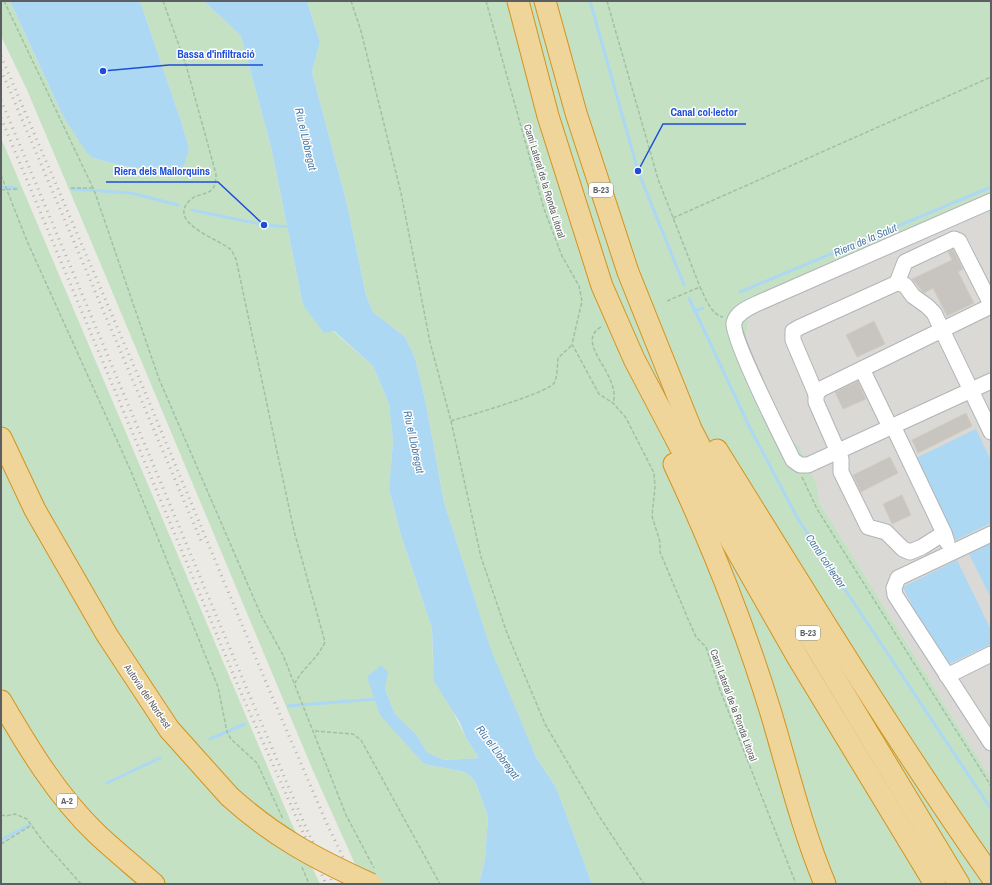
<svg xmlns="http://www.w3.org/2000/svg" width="992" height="885" viewBox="0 0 992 885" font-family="'Archivo Narrow',sans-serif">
<rect width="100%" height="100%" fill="#eceae4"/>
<path fill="#dbd9d6" d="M986,209L991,219V779L818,500V488L791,443L745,342L749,316L770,302Z"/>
<g fill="#c5e1c4">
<path d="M1,1H10L63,116L93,158L123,166L164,172L189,148L182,124L140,1H204L241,36L271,147L303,305L373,366L389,404L393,441L389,489L401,535L432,629L433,663L450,706L466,738L479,758L444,760L427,752L416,734L395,714L385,689L367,677L409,746L424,764L465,772L475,781L488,817L485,859L479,884H364L314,773L88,234L27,90L1,36Z"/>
<path d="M307,1H991V219L986,209L770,302L749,316L745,342L791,443L799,446L818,488V500L991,779V884H592L556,787L536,757L490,648L444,502L425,399L415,358L405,337L373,312L366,295L347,204L312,72L320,42Z"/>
<path d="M1,138L291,822L320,884H1Z"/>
</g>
<g fill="#add8f3">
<path d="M10,1H140L182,124L189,148L184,166L174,172H164L123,166L93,158L87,153L63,116Z"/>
<path d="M204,1H307L320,42L312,72L347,204L366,295L373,312L405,337L415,358L425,399L444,502L490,647L536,757L556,787L592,884H479L485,859L488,817L475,781L465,772L424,764L380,715L367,677L381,665L388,672L385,689L395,714L416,734L427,752L444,760L479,758L466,738L460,723L434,681L432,629L401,535L389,489L393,441L389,404L373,366L334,331L324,333L303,305L271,147L241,36Z"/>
<path d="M976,429L991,461V523L956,540L916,458Z"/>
<path d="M991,543V598L969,554Z"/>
<path d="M957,560L991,630V644L943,667L903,587Z"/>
</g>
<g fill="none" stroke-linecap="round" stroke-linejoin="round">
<g stroke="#add8f3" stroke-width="3">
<path d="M590,1L638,171L684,285"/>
<path d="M1,187L17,188"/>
<path d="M72,189L131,193L178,205"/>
<path d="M192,210L264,225L291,227"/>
<path d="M740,292L991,187"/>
<path d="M689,298L750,428L798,519L991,809"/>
<path d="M694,311L703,308"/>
<path d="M288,706L375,699"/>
<path d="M210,739L245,724"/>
<path d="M107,783L160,758"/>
<path d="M1,840L29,825"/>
</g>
</g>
<g fill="#c8c5c0" stroke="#d0ccc3">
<path d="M953,249L963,269L958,272L974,303L947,316L933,288L924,293L912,279L952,260L948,252Z"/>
<path d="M874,321L885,344L857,357L846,335Z"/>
<path d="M858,381L866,399L843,409L835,392Z"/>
<path d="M966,413L972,426L918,453L912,440Z"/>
<path d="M890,457L898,473L861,492L853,475Z"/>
<path d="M902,495L911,515L892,524L883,504Z"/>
</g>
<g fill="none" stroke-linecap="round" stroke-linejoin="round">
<g stroke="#b1b4b7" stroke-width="17">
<g id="minor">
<path d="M991,201L756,304C748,308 736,313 734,323C731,337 783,440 793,460L800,465H808L991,381"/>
<path d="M897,283L905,262L954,239L959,241L991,304"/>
<path d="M991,306L821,389L816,394L793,340V331L800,327L897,283L905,285L913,296L927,306L934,313L942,330L991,432"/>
<path d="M862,369L890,427"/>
<path d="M816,394V402L841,459V472L868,527L886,532L903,549L910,552L922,547L944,533"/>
<path d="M893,426L944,533L947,542"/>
<path d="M991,534L898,578L894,588L895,595L991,743"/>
<path d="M947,676L991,654"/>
</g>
</g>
<g stroke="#d3931e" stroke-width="23">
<g id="highway">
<path d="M518,1L548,116L602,286L634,359L708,500L798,658L935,884"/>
<path d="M545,1L576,113L628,272L691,429L711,468L810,637L959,884"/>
<path d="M1,438L35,510L107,635L169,729L229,796"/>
<path d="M717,450C806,593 894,738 991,876"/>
<path d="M674,464C712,545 745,628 771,713C788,770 802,829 825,884"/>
<path d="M1,701C28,747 57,796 97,834C115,851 135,867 154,884"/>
</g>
</g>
<g stroke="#9ec1a6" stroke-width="1.5" stroke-dasharray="4 2" stroke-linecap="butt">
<path d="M4,1L94,190L159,379L261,615L283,655L346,815L374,868"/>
<path d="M163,1L186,65L216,174C216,200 201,189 189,201C167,224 222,240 231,250C233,252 234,256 236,259L294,531L325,642C317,660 304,666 295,683"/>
<path d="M351,1L361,31L401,193L430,342L451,421L481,557L507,633L545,724L599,816L644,884"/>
<path d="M486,1L544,209L562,256L579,286L582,301L572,344L599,394L613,403L626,418L654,473L655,487L652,516L660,542V552L688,619L696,637L706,647L720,690L796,884"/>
<path d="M607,1L658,179L700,287"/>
<path d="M1,175L27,241L130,469L218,687L227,732L231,739L257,763L283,819"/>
<path d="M71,188H93"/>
<path d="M1,190L17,189"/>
<path d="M673,218L991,77"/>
<path d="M667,301L700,287C705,297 711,315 723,317"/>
<path d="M601,327C573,343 622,375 613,403"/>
<path d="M451,421C467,416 548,393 554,383C558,376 557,366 558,358L572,345"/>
<path d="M802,477L817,509L991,786"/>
<path d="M315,731L353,734L361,740L440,884"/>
<path d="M1,815L6,816L15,814L27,819L42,840L81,884"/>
<path d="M1,844L32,825"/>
<path d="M302,867L309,884"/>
</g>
<use href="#minor" stroke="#fff" stroke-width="15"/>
<use href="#highway" stroke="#efd599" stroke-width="21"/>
<g stroke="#b2b3b3" stroke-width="3" stroke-dasharray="1 5" stroke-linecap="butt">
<path d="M1,56L142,385L268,687L327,824L356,884"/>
<path d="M1,70L202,543"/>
<path d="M1,100L249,694L307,830L333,884"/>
<path d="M1,118L242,695L326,884"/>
</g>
<g stroke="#d3931e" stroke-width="23" stroke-linecap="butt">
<path id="highway-bridge" d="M229,796C274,837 316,859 371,884"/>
</g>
<use href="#highway-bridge" stroke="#efd599" stroke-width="21"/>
</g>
<g text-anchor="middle" stroke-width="3" stroke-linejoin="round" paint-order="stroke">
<g fill="#fff" stroke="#8d8f91" stroke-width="1">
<rect x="589" y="183" width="24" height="14" rx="3"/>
<rect x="796" y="626" width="24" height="14" rx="3"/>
<rect x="57" y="794" width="20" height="14" rx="3"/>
</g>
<g font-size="9" font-weight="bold" fill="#5c5f62">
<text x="601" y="193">B-23</text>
<text x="808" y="636">B-23</text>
<text x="67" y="804">A-2</text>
</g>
<g font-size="10" fill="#5c5f62" stroke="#fff">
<text transform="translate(545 181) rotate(73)" y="4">Camí Lateral de la Ronda Litoral</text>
<text transform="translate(148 696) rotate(56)" y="4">Autovia del Nord-est</text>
<text transform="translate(734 705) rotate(70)" y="4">Camí Lateral de la Ronda Litoral</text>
</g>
<g font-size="11" font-style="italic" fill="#4c7aa3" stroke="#fff">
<text transform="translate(306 139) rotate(77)" y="4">Riu el Llobregat</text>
<text transform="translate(865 240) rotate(-23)" y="4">Riera de la Salut</text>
<text transform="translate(414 442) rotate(78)" y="4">Riu el Llobregat</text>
<text transform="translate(826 561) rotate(56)" y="4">Canal col·lector</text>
<text transform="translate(498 752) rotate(53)" y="4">Riu el Llobregat</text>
</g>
</g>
<path fill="none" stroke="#1d4ed8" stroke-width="1.5" d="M103 71L169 65H263M638 171L663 124H746M264 225L218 182H106"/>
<g fill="#1d4ed8" stroke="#fff" stroke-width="1.5">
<circle cx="103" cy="71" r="4"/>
<circle cx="638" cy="171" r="4"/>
<circle cx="264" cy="225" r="4"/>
</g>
<g font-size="11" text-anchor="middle" font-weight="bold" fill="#1d4ed8" stroke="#fff" stroke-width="3" stroke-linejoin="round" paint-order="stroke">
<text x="216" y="58">Bassa d'infiltració</text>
<text x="704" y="116">Canal col·lector</text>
<text x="162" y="175">Riera dels Mallorquins</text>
</g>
<rect width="992" height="885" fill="none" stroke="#5c5f62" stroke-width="4"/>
</svg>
